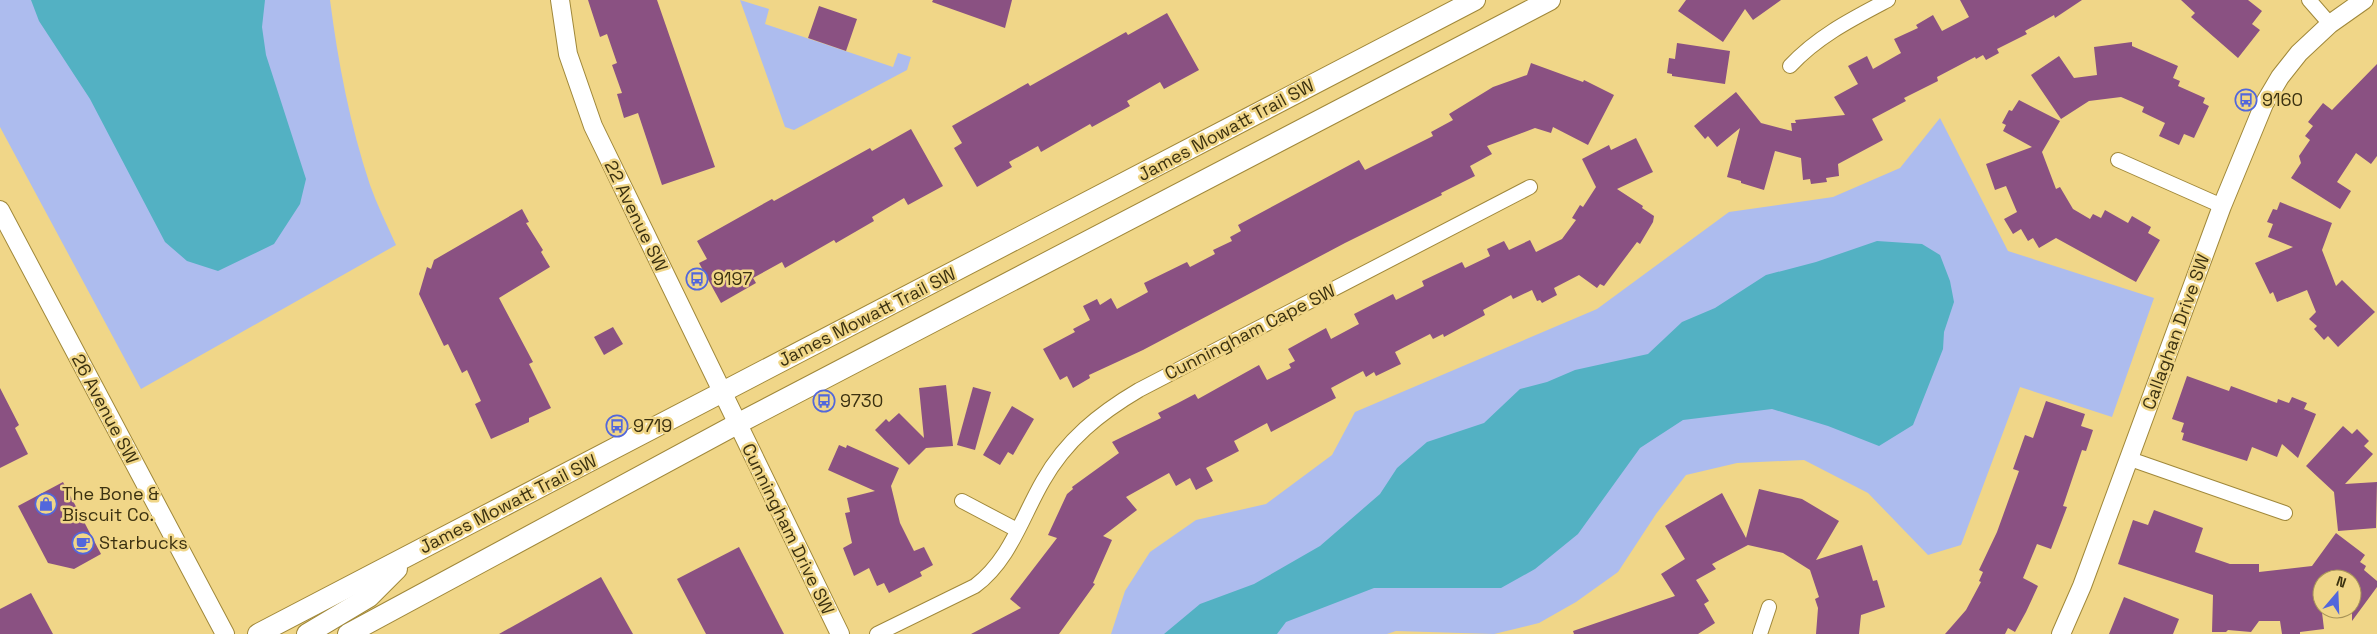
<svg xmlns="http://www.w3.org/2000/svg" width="2377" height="634" viewBox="0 0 2377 634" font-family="'Space Grotesk',sans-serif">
<rect width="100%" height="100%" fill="#f0d688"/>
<g fill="#adbcee">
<path d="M0,0H330C338,62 350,125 370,185C377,205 387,225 396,245L141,389L0,127Z"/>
<path d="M740,0L769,9L765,24L893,67L898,53L911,57L907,70L794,130L785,127Z"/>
<path d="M1940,118L2008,251L2154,298L2112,417L2020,387L1961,545L1928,555L1868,493L1804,460L1737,463L1686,475L1656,514L1618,572L1576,602L1539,623L1494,634L1396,631L1387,634H1111L1125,591L1150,552L1196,520L1266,504L1332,455L1355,412L1597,309L1729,212L1833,197L1900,168Z"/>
</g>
<g fill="#53b1c3">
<path d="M31,0H265L262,27L266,55L306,179L300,204L274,244L218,271L187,261L165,242L90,99L39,21Z"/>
<path d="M1877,241L1922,244L1940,255L1950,281L1954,302L1944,332L1943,349L1913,425L1879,446L1828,426L1772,409L1683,420L1640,448L1578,534L1535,569L1501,588H1374L1286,622L1277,634H1164L1200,604L1254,584L1320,546L1380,494L1397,468L1427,442L1484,423L1520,389L1547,382L1575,370L1648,354L1682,322L1715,308L1766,275L1816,262Z"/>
</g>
<g fill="#8a5182">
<path d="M588,0H657L715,167L662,185L638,113L624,118L617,94L622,93L612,65L617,63L607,34L600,37Z"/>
<path d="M933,0H1012L1005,28L932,2Z"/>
<path d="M1686,0H1781L1753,20L1745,9L1723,42L1678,11Z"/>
<path d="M1960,0H2082L2055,18L2054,15L2025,31L2027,34L1997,49L1999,53L1986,60L1983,55L1976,59L1975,57L1937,77L1938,81L1904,98L1906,101L1872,119L1883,140L1838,164L1839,176L1826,178L1827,182L1811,184L1810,179L1803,180L1801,158L1775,151L1764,190L1741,183V181L1727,177L1740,128L1717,147L1708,136L1705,139L1694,126L1736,92L1761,123L1792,131L1791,123H1796L1795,120L1845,115L1834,97L1858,84L1848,66L1867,56L1873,69L1901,53L1894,39L1918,28L1916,25L1933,15L1942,31L1969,17Z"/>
<path d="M2181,0H2248L2262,11L2252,24L2260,30L2238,58L2191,17L2195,13Z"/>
<path d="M819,6L857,19L846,51L808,38Z"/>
<path d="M1167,13L1199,70L1164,89L1160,82L1127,101L1130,106L1092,127L1090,124L1041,152L1038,146L1009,162L1012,167L977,187L954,148L962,143L952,126L1028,83L1030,86L1126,32L1128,35Z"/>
<path d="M2132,42V46L2178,66L2173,78L2180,81L2178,86L2205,98L2203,103L2209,106L2194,138L2184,134L2179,145L2159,136L2165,123L2142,112L2144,107L2121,97L2089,101L2061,119L2031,75L2059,56L2074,78L2097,75L2094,47Z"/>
<path d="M1677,43L1730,51L1725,84L1672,76V74L1667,73L1669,58L1675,59Z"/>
<path d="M1531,63L1583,82L1584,80L1614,95L1588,145L1553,127L1551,133L1535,128L1487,146L1492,154L1470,166L1475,176L1441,193L1442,195L1345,243L1143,350L1089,375L1090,378L1073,388L1067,376L1060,380L1043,349L1075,332L1073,329L1090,320L1083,306L1097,299L1100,305L1111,298L1117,309L1148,292L1144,283L1187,262L1190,267L1215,254L1213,250L1232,241L1230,237L1241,231L1238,225L1359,160L1365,170L1433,136L1431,132L1453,120L1449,114L1493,87L1527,75Z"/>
<path d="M2377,64V156L2371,164L2356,153L2337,182L2351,191L2340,209L2291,178L2301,163L2299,156L2310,140L2305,136L2313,126L2308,122L2323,103L2332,110Z"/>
<path d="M2019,100L2060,121L2042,152L2056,189L2060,187L2073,209L2090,219L2093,214L2101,218L2105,210L2128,223L2132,216L2151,227L2148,233L2160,240L2136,282L2056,238L2039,248L2033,238L2028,241L2021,229L2013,234L2004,219L2017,212L2006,186L1995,190L1986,164L2032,147L2003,131L2006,125L2002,123L2009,110L2012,111Z"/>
<path d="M911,129L943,186L908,205L904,198L872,217L874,221L836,243L834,240L785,268L782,262L753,278L756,283L721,303L699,263L707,259L697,241L772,199L774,201L870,148L872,151Z"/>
<path d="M1636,138L1653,172L1617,189L1643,206L1642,208L1654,216L1653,222L1640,244L1637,242L1604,286L1600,284L1597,288L1579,275L1554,288L1557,295L1542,303L1540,300L1537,301L1532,290L1513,299L1511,295L1483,310L1485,315L1444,337L1443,334L1433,339L1430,334L1395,352L1401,364L1376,376L1374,372L1366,377L1363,371L1331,388L1336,398L1271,432L1267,423L1234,441L1239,451L1206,468L1213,481L1196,490L1190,478L1176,486L1169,473L1126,497L1137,510L1103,536L1112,540L1093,583L1095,584L1059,634H971L1021,608L1010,599L1057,538L1048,535L1067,494L1073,489L1072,487L1119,453L1112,442L1161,418L1158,413L1178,403L1195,394L1198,399L1259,365L1267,380L1291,368L1289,364L1295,361L1288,349L1326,328L1331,339L1359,324L1354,314L1393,294L1396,300L1424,286L1422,281L1462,262L1465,268L1490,256L1487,249L1504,241L1509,250L1530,240L1536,252L1562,239L1576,220L1572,218L1580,205L1583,207L1596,187L1582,159L1609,145L1611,150Z"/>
<path d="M2280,202L2332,223L2322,250L2336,286L2342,280L2375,312L2338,347L2328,336L2324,340L2314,329L2317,326L2309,319L2316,312L2307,290L2277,302L2273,292L2270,294L2255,263L2293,247L2268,237L2273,224L2267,222L2273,209L2277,210Z"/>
<path d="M522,209L529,222L526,223L543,250L541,252L550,267L499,298L533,362L529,364L551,408L529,418V422L491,439L475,404L481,401L467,370L462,373L448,344L444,346L419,294L427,267L431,269L434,260Z"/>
<path d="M613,327L623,344L604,355L594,337Z"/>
<path d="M2187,376L2229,391L2231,386L2277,403L2278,399L2289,403L2292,397L2307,403L2304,409L2316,414L2298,458L2282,444L2277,457L2252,447L2247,461L2182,440L2184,433L2181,432L2184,423L2172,419Z"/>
<path d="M946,385L953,446L926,448L909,465L875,430L886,419L889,422L899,413L924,438L919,388Z"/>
<path d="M973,387L991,392L975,450L957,445Z"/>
<path d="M0,388L19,425L15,428L28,454L0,468Z"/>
<path d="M2046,401L2085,414L2081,426L2093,430L2086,451L2082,450L2063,506L2067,507L2051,549L2037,544L2023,578L2038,586L2026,612L2015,632L2008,628L2005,634H1945L1966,610L1981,582L1979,581L1983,572L1979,570L1997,532L2019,471L2013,469L2025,435L2033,438Z"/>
<path d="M1012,406L1034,419L1013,455L1008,452L1000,465L983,455Z"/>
<path d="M2343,426L2352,434L2357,429L2369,441L2364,446L2373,454L2345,484L2377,482L2376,528L2338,531L2334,492L2306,466Z"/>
<path d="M839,445L846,448L847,445L899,468L891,486L900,523L914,551L924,547L933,565L920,572L922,576L889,593L884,583L877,586L869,568L854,576L843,548L852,543L845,513L850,512L847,498L875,491L828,470Z"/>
<path d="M63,482L101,554L74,569L48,563L18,506Z"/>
<path d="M1759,489L1802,499L1839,521L1816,560L1862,545L1873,581L1877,580L1885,607L1861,615L1859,634H1816L1818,608L1815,599L1819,597L1810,570L1783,553L1748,545L1712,564L1716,569L1696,580L1709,601L1704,604L1715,623L1698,634H1574L1573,631L1675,596L1661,574L1685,559L1665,526L1722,493L1746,538Z"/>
<path d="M2154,510L2203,528L2195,552L2230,564H2259V572L2312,566L2336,533L2365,555L2360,562L2366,566L2364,570L2377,581V587L2352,621V579H2322V589L2319,587L2324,629L2300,632V634H2282L2280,621H2259L2251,632L2228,630L2226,632H2212L2213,595L2118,564L2133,520L2148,525Z"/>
<path d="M739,547L784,634H706L677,579Z"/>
<path d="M601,577L633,634H499Z"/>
<path d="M31,593L53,634H0V609Z"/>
<path d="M2124,597L2179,619L2173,634H2109Z"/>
</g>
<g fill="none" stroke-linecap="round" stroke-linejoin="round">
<g stroke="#a0883a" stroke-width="16">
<g id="minor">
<path d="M2309,0L2330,24"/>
<path d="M1790,66C1818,36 1852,19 1888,0"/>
<path d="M2118,160L2222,206"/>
<path d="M2130,459L2285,513"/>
<path d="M962,501L1017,530"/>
<path d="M877,634L975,586C1010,560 1022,517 1043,481C1066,440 1100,413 1139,390L1530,187"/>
<path d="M1760,634L1769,607"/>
</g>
</g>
<g stroke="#a0883a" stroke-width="20">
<g id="tertiary">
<path d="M560,0L568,54L593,126L840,634"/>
<path d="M0,210L225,634"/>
<path d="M2061,634L2082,586L2222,206L2264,104L2280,77L2299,53L2330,24L2364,0"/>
</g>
</g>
<g stroke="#a0883a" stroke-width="22">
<g id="secondary">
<path d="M258,634L1475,0"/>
<path d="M307,634L369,597L397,569"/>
<path d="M348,634L737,424L1550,0"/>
</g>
</g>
<use href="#minor" stroke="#fff" stroke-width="14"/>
<use href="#tertiary" stroke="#fff" stroke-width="18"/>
<use href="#secondary" stroke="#fff" stroke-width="20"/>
</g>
<defs>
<g id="bus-ring" transform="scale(1.125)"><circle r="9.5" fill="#f0d688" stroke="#5267dc" stroke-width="1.5"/><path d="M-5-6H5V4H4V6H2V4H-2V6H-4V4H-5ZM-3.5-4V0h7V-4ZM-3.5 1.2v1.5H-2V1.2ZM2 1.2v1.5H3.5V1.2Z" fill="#5267dc"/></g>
<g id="shop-ring" transform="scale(1.125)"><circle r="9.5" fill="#f0d688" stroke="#5267dc" stroke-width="1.5"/><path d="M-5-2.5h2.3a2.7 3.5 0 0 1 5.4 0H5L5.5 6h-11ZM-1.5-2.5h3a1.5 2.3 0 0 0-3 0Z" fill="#5267dc"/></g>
<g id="cafe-ring" transform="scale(1.125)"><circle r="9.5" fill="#f0d688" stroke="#5267dc" stroke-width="1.5"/><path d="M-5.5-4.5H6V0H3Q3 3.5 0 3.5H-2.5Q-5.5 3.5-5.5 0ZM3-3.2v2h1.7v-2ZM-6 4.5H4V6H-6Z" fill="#5267dc"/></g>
</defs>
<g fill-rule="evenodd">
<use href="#bus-ring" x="2246" y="100"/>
<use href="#bus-ring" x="697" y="279"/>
<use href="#bus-ring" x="824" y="401"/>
<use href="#bus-ring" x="617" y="426"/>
<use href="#shop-ring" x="46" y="504"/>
<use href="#cafe-ring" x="83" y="543"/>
</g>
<g text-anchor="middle" stroke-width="5" stroke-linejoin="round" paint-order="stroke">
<g font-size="18" fill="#3b3110" stroke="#f0d688" text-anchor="start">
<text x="2262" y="106">9160</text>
<text x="713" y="285">9197</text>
<text x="840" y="407">9730</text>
<text x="633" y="432">9719</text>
<text x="62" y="500">The Bone &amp;<tspan x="62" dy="21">Biscuit Co.</tspan></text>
<text x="99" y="549">Starbucks</text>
</g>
<g font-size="18" fill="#3b3110" stroke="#f0d688">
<text transform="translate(1226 130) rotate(-28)" y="6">James Mowatt Trail SW</text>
<text transform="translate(636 216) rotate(64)" y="6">22 Avenue SW</text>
<text transform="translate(867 317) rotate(-27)" y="6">James Mowatt Trail SW</text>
<text transform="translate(1250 332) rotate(-27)" y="6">Cunningham Cape SW</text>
<text transform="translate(2176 332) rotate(-70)" y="6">Callaghan Drive SW</text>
<text transform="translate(105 409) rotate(62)" y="6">26 Avenue SW</text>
<text transform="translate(508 504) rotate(-27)" y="6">James Mowatt Trail SW</text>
<text transform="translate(788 529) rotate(64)" y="6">Cunningham Drive SW</text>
</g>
</g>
<g transform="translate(2337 594) rotate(19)"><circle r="24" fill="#f0d688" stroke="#a89458"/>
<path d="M0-4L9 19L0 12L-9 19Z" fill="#5267dc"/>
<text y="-8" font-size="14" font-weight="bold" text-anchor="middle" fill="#3b3110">N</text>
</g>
</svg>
